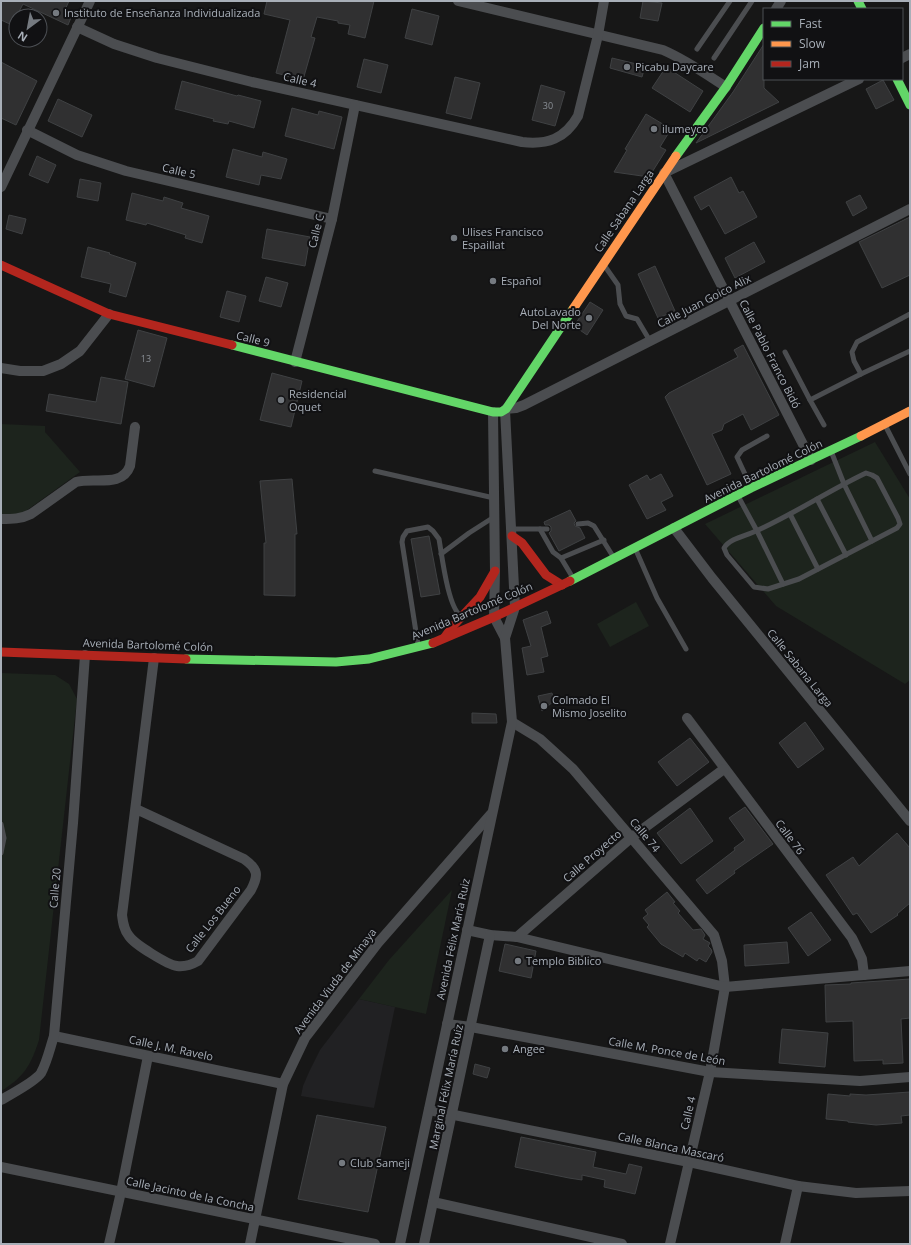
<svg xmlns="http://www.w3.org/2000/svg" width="911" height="1245" viewBox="0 0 911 1245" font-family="'Open Sans',sans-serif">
<rect width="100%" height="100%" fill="#171717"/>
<path fill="#212123" d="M359,999L395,1007L374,1108L301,1096L303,1086L309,1072L320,1050Z"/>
<g fill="#1d241d">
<path d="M1,424L45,426V432L80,472L23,513L1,516Z"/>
<path d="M875,442L910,499V680L905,684L776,606L705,524Z"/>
<path d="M636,602L649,626L610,647L597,624Z"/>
<path d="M1,673L55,675L69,684L77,699L39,1040C31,1065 24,1077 1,1091Z"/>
<path d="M452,890L426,1014L359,999L389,960Z"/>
</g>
<g fill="#303031" stroke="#3f4143">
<path d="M1,1H69L64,12L72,15L68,25L23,4L12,25L1,20Z"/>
<path d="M267,1H374L365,38L348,34L350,25L338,23V21L317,17L311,37L315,38L303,80L276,73L290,20L264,14Z"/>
<path d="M643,1L662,3L658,21L640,18Z"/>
<path d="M412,9L439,16L432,45L405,38Z"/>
<path d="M764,44V88L779,102L696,143L733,92Z"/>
<path d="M612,58L645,66L642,77L610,68Z"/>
<path d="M364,59L388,65L381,93L357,87Z"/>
<path d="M1,62L37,81L16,125L1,118Z"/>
<path d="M666,67L703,91L690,112L652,88Z"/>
<path d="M455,77L480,83L471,119L446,113Z"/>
<path d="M883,80L894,100L876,109L866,89Z"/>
<path d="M182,81L237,96L238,95L261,101L254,128L229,121L228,124L213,121L214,119L175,109Z"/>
<path d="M541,85L565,92L555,126L532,120Z"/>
<path d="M58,99L92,115L82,137L48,121Z"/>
<path d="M292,108L318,115L319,111L342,117L334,149L285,136Z"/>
<path d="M646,114L671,129L660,147L666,150L649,177L614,172L627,150L625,149Z"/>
<path d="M233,149L262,157L263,152L287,159L281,179L261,175L259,185L226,177Z"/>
<path d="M37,156L56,165L48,183L29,175Z"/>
<path d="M731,177L739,193L743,191L757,217L725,234L709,205L701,210L694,197Z"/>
<path d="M80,179L101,183L98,201L77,197Z"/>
<path d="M132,193L163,201L164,197L183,203L181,208L209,216L202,243L185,238L186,235L147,223L146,225L126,220Z"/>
<path d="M860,195L867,208L853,216L846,202Z"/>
<path d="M9,215L26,219L22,234L6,229Z"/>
<path d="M910,217V275L882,288L859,242Z"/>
<path d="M267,229L310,237L305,266L262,258Z"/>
<path d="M754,242L765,262L735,278L725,258Z"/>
<path d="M88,247L110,253L109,254L136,263L126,297L109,292L111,284L81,277Z"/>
<path d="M655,266L675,311L658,318L638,274Z"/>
<path d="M266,277L288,283L281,307L259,301Z"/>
<path d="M227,291L246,296L239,322L220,317Z"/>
<path d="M590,302L603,310L587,335L574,326Z"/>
<path d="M138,330L167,338L154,387L125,379Z"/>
<path d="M743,345L779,415L751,430L743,414L724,424L722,430L712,434L731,474L707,485L665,397L669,393L738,357L734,350Z"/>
<path d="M272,373L302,381L291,427L260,420Z"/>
<path d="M101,377L128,382L121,424L46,411L49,394L96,402Z"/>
<path d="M661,474L673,496L661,502L666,510L647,519L629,485L647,475L650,480Z"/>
<path d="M292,479L297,534H295V596L264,595V543H266L260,481Z"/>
<path d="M570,510L576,521L574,523L575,526L580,528L585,538L559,551L549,533L551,531V527L549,525H545L544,522Z"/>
<path d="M429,536L440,594L421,597L411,539Z"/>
<path d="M547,611L551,623L541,627L548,656L541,658L544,672L527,675L522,648L531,646L523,620Z"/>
<path d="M552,693L554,701L542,711L538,696Z"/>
<path d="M472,713L496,714L497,723H472Z"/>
<path d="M805,722L824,749L798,768L779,743Z"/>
<path d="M690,738L709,762L677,786L658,762Z"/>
<path d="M745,807L773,844L734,871L735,873L707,894L696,880L735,850L734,848L745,840L729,818Z"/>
<path d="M690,808L713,841L681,864L657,833Z"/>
<path d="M897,833L910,848V903L897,914L898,915L871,933L857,913L853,915L826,875L853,857L859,866Z"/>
<path d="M667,892L675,902L673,903L680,911L678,913L693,930L701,929L705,935L703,939L710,943L708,946L711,949L712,952L706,962L699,958L697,961L685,953L683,957L661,944L647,927L649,925L643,918L648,914L645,910Z"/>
<path d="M811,912L831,940L808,956L788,928Z"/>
<path d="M787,942L789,963L745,966L744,945Z"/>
<path d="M505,944L536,951L531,978L499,971Z"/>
<path d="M910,979V1018L901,1019L903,1063L883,1064V1060L854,1061L853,1021L826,1022L825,985L851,984V983Z"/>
<path d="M782,1029L828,1033L825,1067L779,1063Z"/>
<path d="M475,1064L490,1068L487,1078L473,1074Z"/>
<path d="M910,1092V1115L901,1116L902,1123L876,1125L848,1122V1121L826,1119L828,1094L850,1096V1094L866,1095Z"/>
<path d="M317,1115L386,1127L368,1212L298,1199Z"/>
<path d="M521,1137L596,1152L593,1167L626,1174L629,1164L642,1167L635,1194L604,1187L605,1180L582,1175V1180L569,1178L515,1167Z"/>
</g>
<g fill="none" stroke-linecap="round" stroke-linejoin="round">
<g stroke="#4b4d50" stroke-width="5">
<path d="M697,49L730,1"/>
<path d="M714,58L752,1"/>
<path d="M604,265L618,285L620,304L626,316L637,319L650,341"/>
<path d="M785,352L810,400"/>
<path d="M861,374L854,361L852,352L857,342L910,314"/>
<path d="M824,425L810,400L861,374L910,351"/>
<path d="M885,425L910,474"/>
<path d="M831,451L844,484L872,541"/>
<path d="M375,471L494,498"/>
<path d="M866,473L872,475L877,478L898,518L900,524L897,528L799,579L768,589L754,587L727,555L724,548C730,538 746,536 756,531C794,514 828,491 866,473Z"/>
<path d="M751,487L737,457L742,450L767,436"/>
<path d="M738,496L757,531L783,584"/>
<path d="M817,499L846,555"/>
<path d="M790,514L818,569"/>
<path d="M578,524L588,523L594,526L614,558"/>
<path d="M511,529H547"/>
<path d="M540,529L553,552L561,558L573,578"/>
<path d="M635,548L657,598L686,649"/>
<path d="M441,554L469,533L494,517"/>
<path d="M561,558L604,540"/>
<path d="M418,645L402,542L403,537L407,531L428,527L433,531L439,539C442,556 448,608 461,616"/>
<path d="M1,824L4,838L1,853"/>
</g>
<g stroke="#4b4d50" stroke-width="10">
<path d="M458,1L663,50C686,60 706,74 726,87"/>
<path d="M776,9L781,1"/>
<path d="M77,27L114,44L157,58L252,82L522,142C547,145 565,139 578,116L598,35L604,1"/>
<path d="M902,58L910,54"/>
<path d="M27,130L77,155L126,171L332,219"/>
<path d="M1,187L90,1"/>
<path d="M295,362L332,219L355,105"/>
<path d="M1,368L20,371H43L61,364L80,351L109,314"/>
<path d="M506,409L516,408L524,405L910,209"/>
<path d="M493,412L495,571L494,617L505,638"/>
<path d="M811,460L664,173L859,79"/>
<path d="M1,519C12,519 21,519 31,514L76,482C94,477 122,488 130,466L135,427"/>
<path d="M674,528L712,578L910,821"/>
<path d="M687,718L852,938L862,959L864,975"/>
<path d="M512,722L540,739L573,769L714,935L722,961L725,987L710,1072L670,1244"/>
<path d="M136,809L244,859C258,869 259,875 251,890L198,961C191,965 185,967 177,966C168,965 134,944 129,936C124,930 123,923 122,915L154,658"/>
<path d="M467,930L490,935L517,937L725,987L910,971"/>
<path d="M517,937L632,837L724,769"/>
<path d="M447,1024L471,1027L710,1072L860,1081L910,1077"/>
<path d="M54,1036L283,1084"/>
<path d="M1,1100C11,1094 35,1082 41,1073C47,1062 50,1048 54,1036L73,823L85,655"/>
<path d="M429,1110L689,1162L798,1186L856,1193L910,1191"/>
<path d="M1,1167L375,1244"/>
<path d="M433,1202L622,1244"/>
<path d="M109,1244L121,1192L148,1056"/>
<path d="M250,1244L283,1084L305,1038L378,943L491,814"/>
<path d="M400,1244L512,722L505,638L515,607L505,410"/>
<path d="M424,1244L490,935"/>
<path d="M785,1244L798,1186"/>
</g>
<g stroke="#63d668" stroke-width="9">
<path d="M858,1L862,9"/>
<path d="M897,79L910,105"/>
<path d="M676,156L726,87L764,28"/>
<path d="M232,345L493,412H501L506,409L573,309"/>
<path d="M570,581L751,488L861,436"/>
<path d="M186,659L336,662L369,659L433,643"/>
</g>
<g stroke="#ff974d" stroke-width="9">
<path d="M573,309L676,156"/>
<path d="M861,436L910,411"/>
</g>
<g stroke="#b3261e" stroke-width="9">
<path d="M1,265L109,314L232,345"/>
<path d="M512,536L522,543L546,575L562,585"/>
<path d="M445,637L453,626L480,597L495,571"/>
<path d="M433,643L494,617L570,581"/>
<path d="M1,652L186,659"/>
</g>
</g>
<g fill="#757a80" stroke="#111113" stroke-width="1.5">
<circle cx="56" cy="13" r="4"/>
<circle cx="627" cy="67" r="4"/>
<circle cx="654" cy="129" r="4"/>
<circle cx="454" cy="238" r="4"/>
<circle cx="493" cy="281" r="4"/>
<circle cx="589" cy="318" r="4"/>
<circle cx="281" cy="400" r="4"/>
<circle cx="544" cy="706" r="4"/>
<circle cx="518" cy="961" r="4"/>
<circle cx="505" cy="1049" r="4"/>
<circle cx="342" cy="1163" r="4"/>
</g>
<g text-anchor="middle" stroke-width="4" stroke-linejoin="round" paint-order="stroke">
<g font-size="9" fill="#8a8f96">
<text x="548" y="109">30</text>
<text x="146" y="362">13</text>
</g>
<g font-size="11" fill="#a8afb8" stroke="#111113" text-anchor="start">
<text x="64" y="17">Instituto de Enseñanza Individualizada</text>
<text x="635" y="71">Picabu Daycare</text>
<text x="662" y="133">ilumeyco</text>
<text x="462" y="236">Ulises Francisco<tspan x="462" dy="13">Espaillat</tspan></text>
<text x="501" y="285">Español</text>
<text x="581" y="316" text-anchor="end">AutoLavado<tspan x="581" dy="13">Del Norte</tspan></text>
<text x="289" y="398">Residencial<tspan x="289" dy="13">Oquet</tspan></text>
<text x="552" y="704">Colmado El<tspan x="552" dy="13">Mismo Joselito</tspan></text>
<text x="526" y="965">Templo Biblico</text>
<text x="513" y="1053">Angee</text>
<text x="350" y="1167">Club Sameji</text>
</g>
<g font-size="11" fill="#a8afb8" stroke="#111113">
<text transform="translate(300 80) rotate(13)" y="4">Calle 4</text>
<text transform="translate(179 171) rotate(13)" y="4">Calle 5</text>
<text transform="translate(624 211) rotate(-56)" y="4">Calle Sabana Larga</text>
<text transform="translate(316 231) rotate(-76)" y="4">Calle C</text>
<text transform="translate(704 301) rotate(-27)" y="4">Calle Juan Goico Alix</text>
<text transform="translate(253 339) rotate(14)" y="4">Calle 9</text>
<text transform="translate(770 354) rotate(63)" y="4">Calle Pablo Franco Bidó</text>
<text transform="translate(763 471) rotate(-26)" y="4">Avenida Bartolomé Colón</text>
<text transform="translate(472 611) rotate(-23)" y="4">Avenida Bartolomé Colón</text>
<text transform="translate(148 645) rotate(2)" y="4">Avenida Bartolomé Colón</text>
<text transform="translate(800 668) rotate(51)" y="4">Calle Sabana Larga</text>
<text transform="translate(645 835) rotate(50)" y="4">Calle 74</text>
<text transform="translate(790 837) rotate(53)" y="4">Calle 76</text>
<text transform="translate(592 856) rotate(-41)" y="4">Calle Proyecto</text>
<text transform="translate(55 888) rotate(-85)" y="4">Calle 20</text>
<text transform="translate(213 919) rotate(-52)" y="4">Calle Los Bueno</text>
<text transform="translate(453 939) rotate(-78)" y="4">Avenida Félix María Ruiz</text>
<text transform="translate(335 981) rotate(-53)" y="4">Avenida Viuda de Minaya</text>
<text transform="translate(171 1048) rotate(12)" y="4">Calle J. M. Ravelo</text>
<text transform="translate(667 1051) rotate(10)" y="4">Calle M. Ponce de León</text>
<text transform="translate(446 1087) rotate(-78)" y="4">Marginal Félix María Ruiz</text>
<text transform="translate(688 1113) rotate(-77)" y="4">Calle 4</text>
<text transform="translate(671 1147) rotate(12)" y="4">Calle Blanca Mascaró</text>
<text transform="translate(190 1194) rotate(12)" y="4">Calle Jacinto de la Concha</text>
</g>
</g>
<rect width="911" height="1245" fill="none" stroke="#a8afb8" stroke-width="4"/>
<rect x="763" y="8" width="140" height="72" fill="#111113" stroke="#4d5055"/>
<rect x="771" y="21" width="20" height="6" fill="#63d668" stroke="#4d5055"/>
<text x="799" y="28" font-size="12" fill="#a8afb8">Fast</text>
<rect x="771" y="41" width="20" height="6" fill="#ff974d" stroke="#4d5055"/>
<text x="799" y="48" font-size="12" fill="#a8afb8">Slow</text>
<rect x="771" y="61" width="20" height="6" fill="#b3261e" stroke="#4d5055"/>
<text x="799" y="68" font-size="12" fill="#a8afb8">Jam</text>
<g transform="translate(28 28) rotate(212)"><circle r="19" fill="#111113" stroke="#4d5055"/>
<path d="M0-3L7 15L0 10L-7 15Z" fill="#757a80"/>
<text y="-6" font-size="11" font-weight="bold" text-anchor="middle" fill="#a8afb8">N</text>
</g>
</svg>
